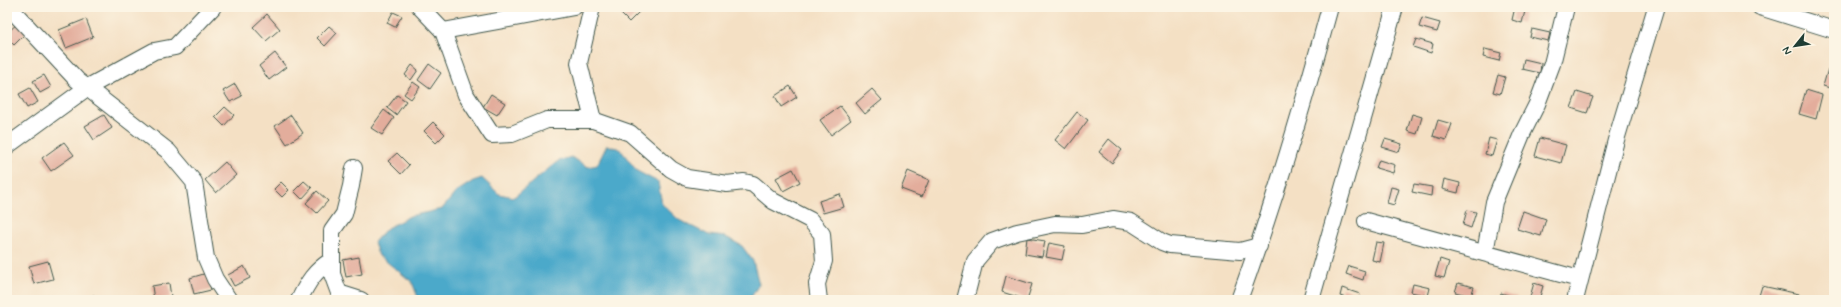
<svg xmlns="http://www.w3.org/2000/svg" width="1841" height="307" viewBox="0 0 1841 307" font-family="Mynerve,sans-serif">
<rect width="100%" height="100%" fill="#fcf5e5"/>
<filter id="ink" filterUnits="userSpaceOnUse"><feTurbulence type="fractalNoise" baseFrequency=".025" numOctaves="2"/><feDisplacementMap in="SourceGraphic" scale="8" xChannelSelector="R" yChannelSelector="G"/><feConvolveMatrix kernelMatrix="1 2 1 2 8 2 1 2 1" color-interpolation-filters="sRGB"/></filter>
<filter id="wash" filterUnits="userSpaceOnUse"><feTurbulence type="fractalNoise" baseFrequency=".012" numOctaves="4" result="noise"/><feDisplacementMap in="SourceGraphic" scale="16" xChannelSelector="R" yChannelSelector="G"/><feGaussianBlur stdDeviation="0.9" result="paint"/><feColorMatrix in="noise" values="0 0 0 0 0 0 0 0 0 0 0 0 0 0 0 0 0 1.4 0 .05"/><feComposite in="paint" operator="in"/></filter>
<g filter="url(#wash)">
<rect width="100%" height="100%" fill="#f4e0c4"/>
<path fill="#4ca9ca" stroke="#36737f" d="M607,145L620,149L637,171L658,182L662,204L679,220L709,235L726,237L742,246L753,261L759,284L752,296L743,300H419L412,282L378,255L374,242L387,228L410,216L442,209L456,192L473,181L482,178L499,194L514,197L558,161L571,157L588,167L597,165Z"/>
<g id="blocks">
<g fill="#e3ad9c">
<path d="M626,7H642L643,8L629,22L620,13Z"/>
<path d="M1515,7H1526L1522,23L1512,20Z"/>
<path d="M393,12L402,16L395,27L387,23Z"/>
<path d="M267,14L280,29L266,41L253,27Z"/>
<path d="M1422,18L1440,23L1437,32L1419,27Z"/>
<path d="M86,19L93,37L66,48L59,30Z"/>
<path d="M19,22L28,31L14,45L7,38V33Z"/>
<path d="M329,26L337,33L325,46L317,38Z"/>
<path d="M1532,29L1550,33L1548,41L1530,37Z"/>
<path d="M1416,39L1433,44L1431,53L1413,47Z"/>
<path d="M1485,49L1501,53L1499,61L1483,57Z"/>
<path d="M275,53L286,67L269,80L259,66Z"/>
<path d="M1524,59L1541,63L1540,73L1522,69Z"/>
<path d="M429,64L441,73L430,89L418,80Z"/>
<path d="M412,65L418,70L411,80L405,75Z"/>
<path d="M1828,69L1834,70V89L1823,86Z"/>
<path d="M44,75L51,87L40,93L33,81Z"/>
<path d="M1498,75L1505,77L1500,94L1493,92Z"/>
<path d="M413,82L420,87L411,99L404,94Z"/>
<path d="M235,84L242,96L230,102L223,91Z"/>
<path d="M790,86L797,97L781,107L775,96Z"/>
<path d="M30,88L38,102L27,108L19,94Z"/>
<path d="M872,89L882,100L865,114L856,103Z"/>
<path d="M1806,90L1822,95L1816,119L1799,114Z"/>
<path d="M1577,92L1593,97L1587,113L1571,108Z"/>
<path d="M491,94L505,103L497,115L483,107Z"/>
<path d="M397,95L406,101L396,115L387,108Z"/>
<path d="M840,106L851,120L831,135L820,120Z"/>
<path d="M225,107L234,115L224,126L215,117Z"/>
<path d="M384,110L394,118L382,135L371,128Z"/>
<path d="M1077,112L1088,120L1066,149L1055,140Z"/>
<path d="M1412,114L1422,117L1417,134L1407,131Z"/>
<path d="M104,115L112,128L94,140L85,126Z"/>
<path d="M291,115L303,133L287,144L275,126Z"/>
<path d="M1438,120L1452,124L1446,140L1433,136Z"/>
<path d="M433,122L445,134L436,143L424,131Z"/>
<path d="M1489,138L1497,140L1492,156L1485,154Z"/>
<path d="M1540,138L1566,145L1561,163L1535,156Z"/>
<path d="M1109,139L1122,150L1112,163L1099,152Z"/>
<path d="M1385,139L1402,144L1399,152L1382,147Z"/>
<path d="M64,142L74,155L51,171L42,158Z"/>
<path d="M397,153L409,165L401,174L388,161Z"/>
<path d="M1379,160L1395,165L1393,173L1376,168Z"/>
<path d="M225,162L236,175L216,193L205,180Z"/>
<path d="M793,169L800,182L783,191L776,178Z"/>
<path d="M908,171L929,180L922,197L901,189Z"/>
<path d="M1444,179L1460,183L1458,193L1442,189Z"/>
<path d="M304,181L312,188L302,199L294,191Z"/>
<path d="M281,182L289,190L282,197L274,189Z"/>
<path d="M1414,184L1432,187L1431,196L1412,192Z"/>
<path d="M1391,187L1399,189L1394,205L1387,203Z"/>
<path d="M317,191L328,201L317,213L306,203Z"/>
<path d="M840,194L844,207L823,213L819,201Z"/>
<path d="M1467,210L1476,212L1471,228L1463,225Z"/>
<path d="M1523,211L1546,219L1541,236L1517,229Z"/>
<path d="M1027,238L1045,241L1042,257L1025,254Z"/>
<path d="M1376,242L1384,243L1380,262L1372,260Z"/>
<path d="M1049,243L1065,246L1062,260L1046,257Z"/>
<path d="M359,257L362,274L346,277L343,260Z"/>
<path d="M1440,259L1449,262L1444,278L1435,276Z"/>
<path d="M48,261L53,279L34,284L29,266Z"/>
<path d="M244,266L250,278L234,286L228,275Z"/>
<path d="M1349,266L1365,271L1363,280L1346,274Z"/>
<path d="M207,273L211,290L194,294L190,278Z"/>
<path d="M1006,276L1032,284L1027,300L1002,292Z"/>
<path d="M169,283L171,297L154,300L152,286Z"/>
<path d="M1458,283L1474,287L1471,296L1455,292Z"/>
<path d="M1534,283L1543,286L1539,300H1529Z"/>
<path d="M1413,284L1430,288L1428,296L1411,292Z"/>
<path d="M1762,286L1799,294L1798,300L1758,299Z"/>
<path d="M1342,288L1360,294L1358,300H1352L1340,296Z"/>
<path d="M1501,293L1517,298L1516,300H1499Z"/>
<path d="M94,295L95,300H79Z"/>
</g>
</g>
</g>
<g filter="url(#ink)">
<use href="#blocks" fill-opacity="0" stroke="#3f554a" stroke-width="1"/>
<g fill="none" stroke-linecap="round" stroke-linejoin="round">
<g stroke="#3f554a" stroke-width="18">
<g id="minor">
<path d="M9,7L77,80L168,151L194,182L206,258L215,279L229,300"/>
<path d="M420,7L443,31L466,95L492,135L512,134L547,120H593L630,133L671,169L687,178L727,184L744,182L753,184L773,201L810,220L822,234L824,261L817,284L819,300"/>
<path d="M592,7L579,63L593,120"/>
<path d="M1760,7L1834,30"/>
<path d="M443,31L574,7"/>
<path d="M7,146L88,87L154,51L175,47L213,7"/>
<path d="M354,168L351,186L344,214L332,231V274L339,293L361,300"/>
<path d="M1366,221L1579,279"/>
<path d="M1485,253L1494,202L1522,134L1537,104L1552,64L1566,7"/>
<path d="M299,300C308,282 314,271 332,260"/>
<path d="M965,300L975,261L992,241L1017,232L1055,224L1082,225L1113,219L1131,222L1162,242L1170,245L1240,251L1259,246"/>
<path d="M1239,300C1274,204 1303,106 1330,7"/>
<path d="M1311,300L1395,7"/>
<path d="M1575,300L1616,140L1656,7"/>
</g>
</g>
<use href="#minor" stroke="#fff" stroke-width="16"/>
</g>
</g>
<rect width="1841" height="307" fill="none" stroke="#fcf5e5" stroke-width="24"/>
<g transform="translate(1795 46) rotate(240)" stroke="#fcf5e5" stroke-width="3" paint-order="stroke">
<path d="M0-3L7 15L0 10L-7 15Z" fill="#1f3d34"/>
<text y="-6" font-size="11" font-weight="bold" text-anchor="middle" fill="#1f3d34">N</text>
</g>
</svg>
